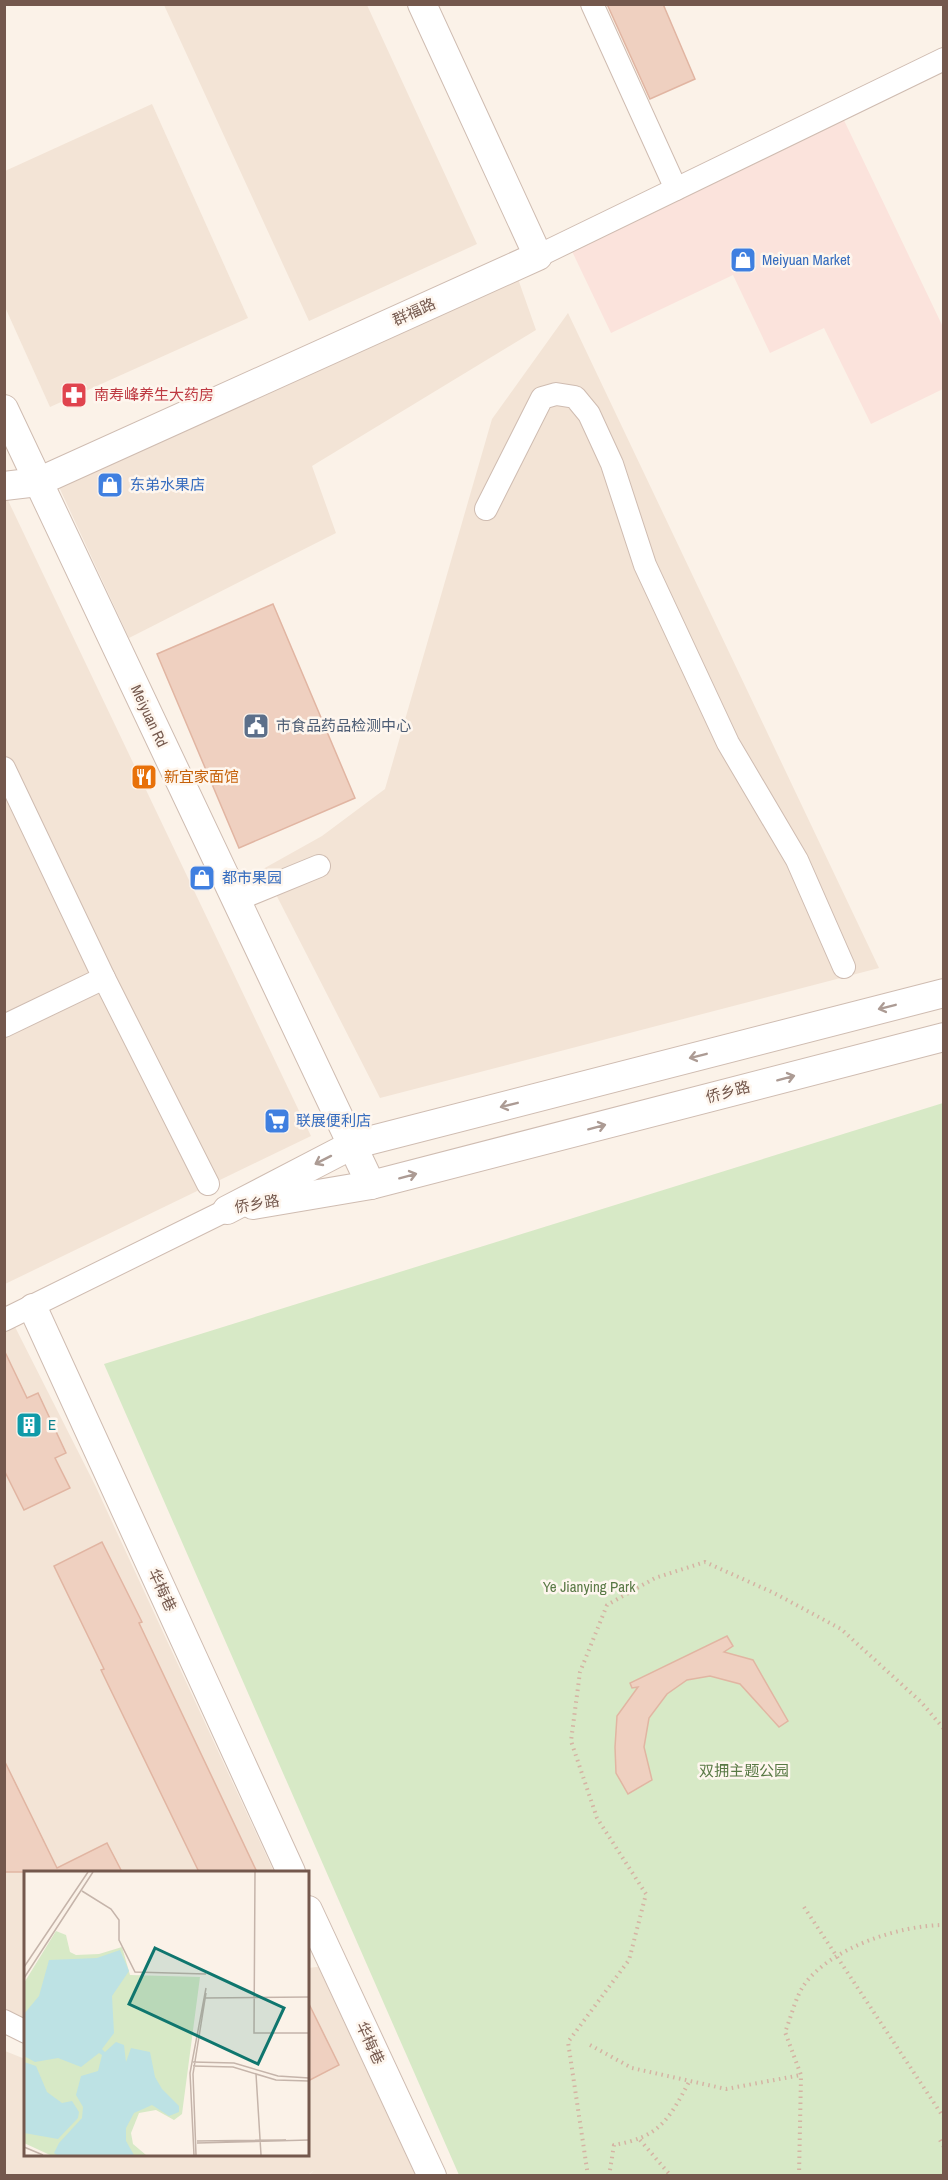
<svg xmlns="http://www.w3.org/2000/svg" width="948" height="2180" viewBox="0 0 948 2180" font-family="'Archivo Narrow','Noto Sans SC',sans-serif">
<rect width="100%" height="100%" fill="#fbf2e8"/>
<g fill="#f3e4d6">
<path d="M164,5H367L477,244L309,321Z"/>
<path d="M152,104L248,318L50,407L5,307V171Z"/>
<path d="M517,276L536,330L312,466L336,533L129,638L59,487Z"/>
<path d="M568,313L879,968L380,1098L263,869L322,836L385,789L492,419Z"/>
<path d="M4,492L311,1136L5,1284H4Z"/>
<path d="M11,1319L95,1485L274,1872H26L25,2031L5,2021L4,1322Z"/>
<path d="M325,1966L428,2175H309L314,2170L307,2176H5V2051L25,2059L26,2154H308V1968Z"/>
</g>
<path fill="#fbe3dc" d="M841,114L943,327V389L871,424L824,328L770,353L733,275L611,333L569,245Z"/>
<path fill="#d7e9c6" d="M943,1103V2175H459L104,1364Z"/>
<g fill="#efd0c0" stroke="#e1b5a2" stroke-width="1.5">
<path d="M607,4H663L695,79L650,99Z"/>
<path d="M273,604L355,798L239,848L157,654Z"/>
<path d="M4,1350L27,1398L38,1393L66,1453L55,1458L70,1488L24,1510L4,1470Z"/>
<path d="M102,1542L142,1622L139,1623L257,1872H199L101,1670L104,1669L54,1566Z"/>
<path d="M727,1636L733,1646L724,1652L753,1660L788,1721L779,1727L740,1684L710,1676L687,1680L667,1694L649,1718L644,1747L652,1780L628,1794L616,1773L615,1747L617,1716L638,1687L632,1688L630,1683Z"/>
<path d="M4,1760L57,1868L107,1843L122,1872H4Z"/>
<path d="M308,2002L339,2065L308,2081Z"/>
</g>
<g fill="none" stroke-linecap="round" stroke-linejoin="round">
<g stroke="#cfbcb1" stroke-width="24">
<g id="minor">
<path d="M592,4L676,189"/>
<path d="M538,256L944,59"/>
<path d="M486,509L542,398L556,394L575,397L589,414L612,464L645,565L728,743L797,860L844,967"/>
<path d="M4,768L104,978L208,1184"/>
<path d="M246,896L319,866"/>
<path d="M4,1026L104,978"/>
<path d="M4,1320L227,1210"/>
<path d="M4,2021L26,2032"/>
</g>
</g>
<g stroke="#cfbcb1" stroke-width="30">
<g id="tertiary">
<path d="M4,409L371,1185"/>
<path d="M4,486L38,482L538,256L422,4"/>
<path d="M253,1205L371,1185L944,1037"/>
<path d="M227,1210L352,1145L944,993"/>
<path d="M33,1308L291,1872"/>
<path d="M308,1910L432,2176"/>
</g>
</g>
<g stroke="#d5b3a3" stroke-width="4" stroke-dasharray="1.5 4.5" stroke-linecap="butt">
<path d="M804,1907L944,2118"/>
<path d="M590,2045L632,2068L726,2089L801,2075"/>
<path d="M640,2140L671,2176"/>
<path d="M940,2140L944,2147"/>
<path d="M588,2176L568,2042L629,1960L646,1894L597,1818L571,1741L580,1672L607,1605L655,1578L705,1562L774,1593L841,1629L921,1702L944,1729"/>
<path d="M609,2176L614,2145C659,2137 668,2121 689,2082"/>
<path d="M799,2176L801,2075L785,2032C791,2018 795,1998 804,1985C830,1948 900,1925 944,1925"/>
<path d="M941,2176L944,2174"/>
</g>
<use href="#minor" stroke="#fff" stroke-width="22"/>
<use href="#tertiary" stroke="#fff" stroke-width="28"/>
</g>
<defs><path id="oneway-shaft" d="M-6 0H5M1.5-3L5.5 0L1.5 3" fill="none" stroke-width="1.6" stroke-linecap="round" stroke-linejoin="round" transform="scale(1.5)"/></defs>
<g stroke="#ac9b94">
<use href="#oneway-shaft" transform="translate(887 1007) rotate(166)"/>
<use href="#oneway-shaft" transform="translate(698 1056) rotate(166)"/>
<use href="#oneway-shaft" transform="translate(786 1078) rotate(-15)"/>
<use href="#oneway-shaft" transform="translate(509 1105) rotate(166)"/>
<use href="#oneway-shaft" transform="translate(597 1127) rotate(-15)"/>
<use href="#oneway-shaft" transform="translate(323 1160) rotate(153)"/>
<use href="#oneway-shaft" transform="translate(408 1176) rotate(-15)"/>
</g>
<defs>
<g id="shop-square" transform="scale(1.35)"><rect x="-9" y="-9" width="18" height="18" rx="4" fill="#3f7fe0" stroke="#fef6ee"/><path d="M-5-2.5h2.3a2.7 3.5 0 0 1 5.4 0H5L5.5 6h-11ZM-1.5-2.5h3a1.5 2.3 0 0 0-3 0Z" fill="#fff"/></g>
<g id="pharmacy-square" transform="scale(1.35)"><rect x="-9" y="-9" width="18" height="18" rx="4" fill="#e0444e" stroke="#fef6ee"/><path d="M-2-6h4v4h4v4h-4v4h-4v-4h-4v-4h4Z" fill="#fff"/></g>
<g id="civic-square" transform="scale(1.35)"><rect x="-9" y="-9" width="18" height="18" rx="4" fill="#5c6f8a" stroke="#fef6ee"/><path d="M-.6-6.5H3V-4.5H.6V-3L4-1V1h2V6H-6V1h2V-1L-.6-3ZM-1.2 2.5V6h2.4V2.5Z" fill="#fff"/></g>
<g id="restaurant-square" transform="scale(1.35)"><rect x="-9" y="-9" width="18" height="18" rx="4" fill="#e8710a" stroke="#fef6ee"/><path d="M-5-6h1v4h1v-4h1v4h1v-4h1v5L-1.5 .5V6h-2V.5L-5-1ZM5-6V6H3V1.5H1.5Q1.5-4 5-6Z" fill="#fff"/></g>
<g id="supermarket-square" transform="scale(1.35)"><rect x="-9" y="-9" width="18" height="18" rx="4" fill="#3f7fe0" stroke="#fef6ee"/><path d="M-6-5.5h2.5l.6 2H6L4.5 2H-2.5L-4.4-4H-6ZM-1.5 3.2a1.3 1.3 0 1 0 .1 0ZM3 3.2a1.3 1.3 0 1 0 .1 0Z" fill="#fff"/></g>
<g id="building-square" transform="scale(1.35)"><rect x="-9" y="-9" width="18" height="18" rx="4" fill="#0f9aa8" stroke="#fef6ee"/><path d="M-4-6H4V6H1V3H-1V6H-4ZM-2.5-4.3h1.7v1.8h-1.7ZM.8-4.3h1.7v1.8H.8ZM-2.5-1h1.7V.8h-1.7ZM.8-1h1.7V.8H.8Z" fill="#fff"/></g>
</defs>
<g fill-rule="evenodd">
<use href="#shop-square" x="743" y="260"/>
<use href="#pharmacy-square" x="74" y="395"/>
<use href="#shop-square" x="110" y="485"/>
<use href="#civic-square" x="256" y="726"/>
<use href="#restaurant-square" x="144" y="777"/>
<use href="#shop-square" x="202" y="878"/>
<use href="#supermarket-square" x="277" y="1121"/>
<use href="#building-square" x="29" y="1425"/>
</g>
<g text-anchor="middle" stroke-width="5" stroke-linejoin="round" paint-order="stroke">
<g font-size="15" fill="#366cbe" stroke="#fef6ee" text-anchor="start">
<text x="762" y="265">Meiyuan Market</text>
<text x="130" y="490">东弟水果店</text>
<text x="222" y="883">都市果园</text>
<text x="296" y="1126">联展便利店</text>
</g>
<g font-size="15" fill="#74584d" stroke="#fef6ee">
<text transform="translate(414 312) rotate(-24)" y="5">群福路</text>
<text transform="translate(149 716) rotate(65)" y="5">Meiyuan Rd</text>
<text transform="translate(728 1092) rotate(-15)" y="5">侨乡路</text>
<text transform="translate(257 1204) rotate(-9)" y="5">侨乡路</text>
<text transform="translate(162 1590) rotate(65)" y="5">华梅巷</text>
<text transform="translate(370 2043) rotate(65)" y="5">华梅巷</text>
</g>
<g font-size="15" fill="#be3a42" stroke="#fef6ee" text-anchor="start">
<text x="94" y="400">南寿峰养生大药房</text>
</g>
<g font-size="15" fill="#4e5e75" stroke="#fef6ee" text-anchor="start">
<text x="276" y="731">市食品药品检测中心</text>
</g>
<g font-size="15" fill="#c56008" stroke="#fef6ee" text-anchor="start">
<text x="164" y="782">新宜家面馆</text>
</g>
<g font-size="15" fill="#0d838f" stroke="#fef6ee" text-anchor="start">
<text x="48" y="1430">E</text>
</g>
<g font-size="15" fill="#597945" stroke="#fef6ee">
<text x="589" y="1592">Ye Jianying Park</text>
<text x="744" y="1776">双拥主题公园</text>
</g>
</g>
<g transform="translate(24 1871)">
<rect width="285" height="285" fill="#fbf2e8"/>
<path d="M32,60L42,64L46,81L52,84L75,83L98,76L106,104L176,106L158,243L150,249L132,239L115,242L107,262L109,273L122,284H26L0,272V112Z" fill="#d7e9c6"/>
<path d="M96,79L105,100L88,125L90,162L78,178L81,181L92,171L100,174L102,191L107,177L126,181L131,206L138,218L155,235V241L145,245L128,234L110,242L102,257V270L110,284H33L30,282L35,272L58,247L59,236L52,224L57,205L74,200L78,184L75,182L57,196L34,187L11,191L0,185V143L15,125L25,89L73,87ZM0,191L12,195L23,221L38,232L48,230L55,241L54,247L34,268L0,262Z" fill="#bde2e4"/>
<path fill="none" stroke="#c5b4aa" stroke-width="1.5" d="M231,1L230,162H285M58,20L87,38L95,49V69L111,101L182,103M0,96L64,1M0,107L69,1M181,127L285,126M169,191L210,192L254,205L285,207M169,195L209,196L252,209L285,210M232,203L237,284M173,270L262,269M173,272L285,269M0,276L19,284M170,284L166,202L182,117M172,284L169,203L182,122"/>
<path fill="#0f766e" fill-opacity="0.15" stroke="#0f766e" stroke-width="3" d="M131,77L260,137L234,193L105,133Z"/>
<rect width="285" height="285" fill="none" stroke="#74584d" stroke-width="3"/>
</g>
<rect width="948" height="2180" fill="none" stroke="#74584d" stroke-width="12"/>
</svg>
